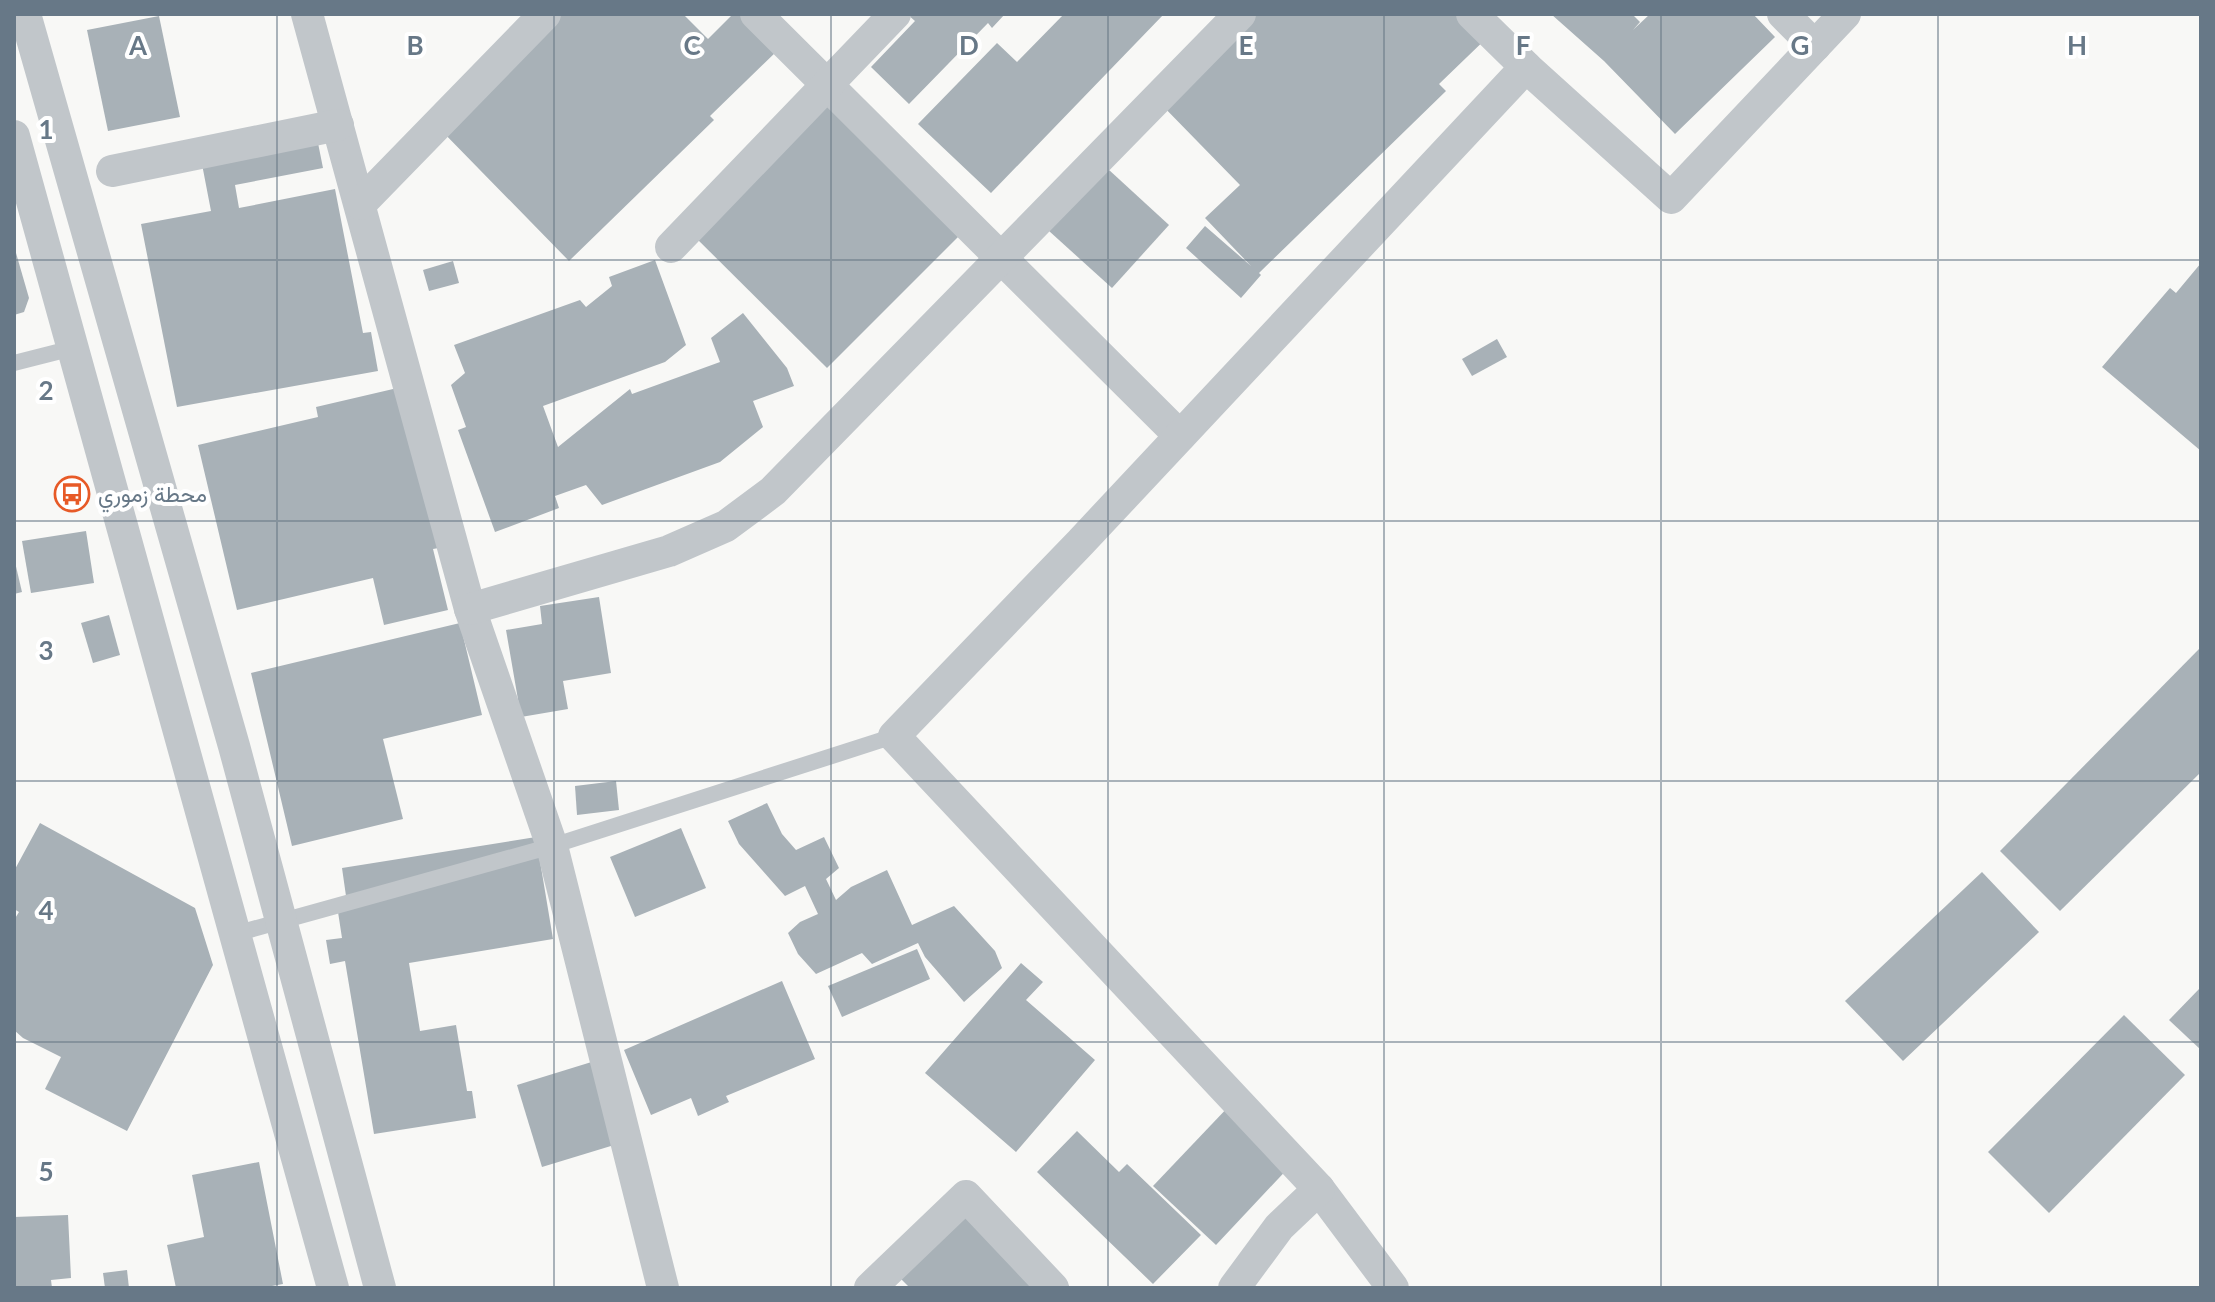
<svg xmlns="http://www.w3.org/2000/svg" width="2215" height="1302" viewBox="0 0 2215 1302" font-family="Lato,Vazirmatn,sans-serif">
<rect width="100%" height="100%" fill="#f8f8f6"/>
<g fill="#a8b1b7">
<path d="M550,14H683L708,39L733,14H745L779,49L710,116L714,120L569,261L437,126Z"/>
<path d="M907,14H1005L992,28L988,23L909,104L871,67L915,21Z"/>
<path d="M1064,14H1164L991,193L918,124L997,43L1017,62Z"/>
<path d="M1244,14H1477L1494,31L1439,84L1446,91L1259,273L1261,275L1241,298L1186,248L1205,226L1251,266L1205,218L1240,185L1156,99Z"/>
<path d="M1551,14H1632L1640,22L1633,30L1650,14H1753L1775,37L1675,134L1604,61Z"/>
<path d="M159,16L180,117L108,131L87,30Z"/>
<path d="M838,94L970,225L827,368L686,228Z"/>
<path d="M313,118L323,168L235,185L239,208L335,189L363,333L371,332L378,371L177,407L141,224L211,211L201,159Z"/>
<path d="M1096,158L1169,225L1112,288L1038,221Z"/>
<path d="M14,246L29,298L24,312L14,315Z"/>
<path d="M655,260L686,345L665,362L543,406L558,447L630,389L632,394L720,362L711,338L743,313L787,368L794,386L753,401L763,427L720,462L602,505L586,485L555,496L559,508L495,532L458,430L466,427L451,385L465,373L454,345L580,300L586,307L612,286L609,277Z"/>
<path d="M453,261L459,283L429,291L423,270Z"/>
<path d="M2201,263V451L2102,367L2170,288L2176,293Z"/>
<path d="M1497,339L1507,357L1472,376L1462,359Z"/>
<path d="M406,386L444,547L433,549L448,610L384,625L373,578L237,610L198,445L318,417L316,407Z"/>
<path d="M86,531L94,583L31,593L22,541Z"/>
<path d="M14,558L22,592L14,594Z"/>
<path d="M599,597L611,673L563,681L568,709L521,717L506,630L542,624L540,606Z"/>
<path d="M109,615L120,655L93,663L81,623Z"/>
<path d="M460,623L482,715L383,739L403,819L292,846L251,673Z"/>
<path d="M2201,647V772L2060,911L2000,851Z"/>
<path d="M616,781L619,810L577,815L575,786Z"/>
<path d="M767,803L782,834L796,850L824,837L839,868L826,879L836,900L851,887L887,870L912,925L954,906L995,951L1002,968L964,1002L925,957L918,943L872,964L862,953L816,974L798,954L788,933L800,922L818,914L805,886L785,896L739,844L728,821Z"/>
<path d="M40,823L195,908L213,965L127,1131L45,1089L61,1057L23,1038L14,1030V920L19,912L14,909V871Z"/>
<path d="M681,828L706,888L635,917L610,857Z"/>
<path d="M536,837L553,939L409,963L420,1031L456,1025L467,1091H472L476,1118L374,1134L345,961L330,964L326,940L342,938L338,912L348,910L342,868Z"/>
<path d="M1982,872L2039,932L1903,1061L1845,1001Z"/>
<path d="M917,949L930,979L842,1017L828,986Z"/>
<path d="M1021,963L1043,982L1026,1000L1095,1060L1016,1152L925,1073Z"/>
<path d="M782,981L815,1059L726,1096L729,1102L698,1116L691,1098L651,1115L624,1050Z"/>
<path d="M2201,987V1050L2169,1020Z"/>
<path d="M2124,1015L2185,1075L2049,1213L1988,1152Z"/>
<path d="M598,1060L624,1142L542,1167L517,1085Z"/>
<path d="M1231,1104L1293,1163L1216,1245L1153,1186Z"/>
<path d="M1077,1131L1119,1172L1127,1164L1201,1235L1153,1284L1037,1172Z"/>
<path d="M259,1162L283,1284L261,1288H176L167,1245L204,1237L192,1175Z"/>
<path d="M972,1195L1040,1256L1071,1288H910L893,1271Z"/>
<path d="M68,1215L71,1278L51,1280L52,1288H14V1217Z"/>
<path d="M127,1270L129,1288H105L103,1273Z"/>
</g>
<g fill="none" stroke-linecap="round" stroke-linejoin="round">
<g stroke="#c1c6ca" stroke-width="16">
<path d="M14,363L73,348"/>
<path d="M235,934L552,846L894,736"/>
</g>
<g stroke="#c1c6ca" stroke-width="32">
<path d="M25,14L234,746L380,1288"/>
<path d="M307,14L470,609L552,846L663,1288"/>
<path d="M756,14L1180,436"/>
<path d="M1472,14L1526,67"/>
<path d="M1783,14L1815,46"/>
<path d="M14,136L333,1288"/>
<path d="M112,171L338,125"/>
<path d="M360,204L545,14"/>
<path d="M671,247L895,14"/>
<path d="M470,609L669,551L726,526L773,491L1240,14"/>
<path d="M1319,1189L1393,1288"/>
<path d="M870,1288L966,1196L1053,1288"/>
<path d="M1234,1288L1279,1227L1319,1189L894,736L1080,543L1526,67L1671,198L1845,14"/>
</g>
</g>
<path fill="none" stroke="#677887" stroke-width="2" stroke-opacity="0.55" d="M277,14V1288M554,14V1288M831,14V1288M1108,14V1288M1384,14V1288M1661,14V1288M1938,14V1288M14,260H2201M14,521H2201M14,781H2201M14,1042H2201"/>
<defs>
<g id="bus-ring" transform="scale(1.8)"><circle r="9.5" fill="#fff" stroke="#e75a27" stroke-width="1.5"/><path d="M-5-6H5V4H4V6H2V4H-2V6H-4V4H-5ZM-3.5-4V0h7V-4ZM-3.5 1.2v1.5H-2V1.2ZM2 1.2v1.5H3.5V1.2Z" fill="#e75a27"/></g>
</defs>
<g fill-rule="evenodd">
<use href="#bus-ring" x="72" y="494"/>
</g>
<g text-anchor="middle" stroke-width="8" stroke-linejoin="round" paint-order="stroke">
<g font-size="22" fill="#677887" stroke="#fff" text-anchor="start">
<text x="98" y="502">محطة زموري</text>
</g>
</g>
<g font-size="26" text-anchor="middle" font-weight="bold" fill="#677887" stroke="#fff" stroke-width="8" stroke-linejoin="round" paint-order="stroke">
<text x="138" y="55">A</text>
<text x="415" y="55">B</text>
<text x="692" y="55">C</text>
<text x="969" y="55">D</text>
<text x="1246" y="55">E</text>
<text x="1523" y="55">F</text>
<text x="1800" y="55">G</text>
<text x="2077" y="55">H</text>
<text x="46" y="139">1</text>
<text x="46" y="400">2</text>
<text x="46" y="660">3</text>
<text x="46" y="920">4</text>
<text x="46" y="1181">5</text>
</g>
<rect width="2215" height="1302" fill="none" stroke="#677887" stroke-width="32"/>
</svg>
